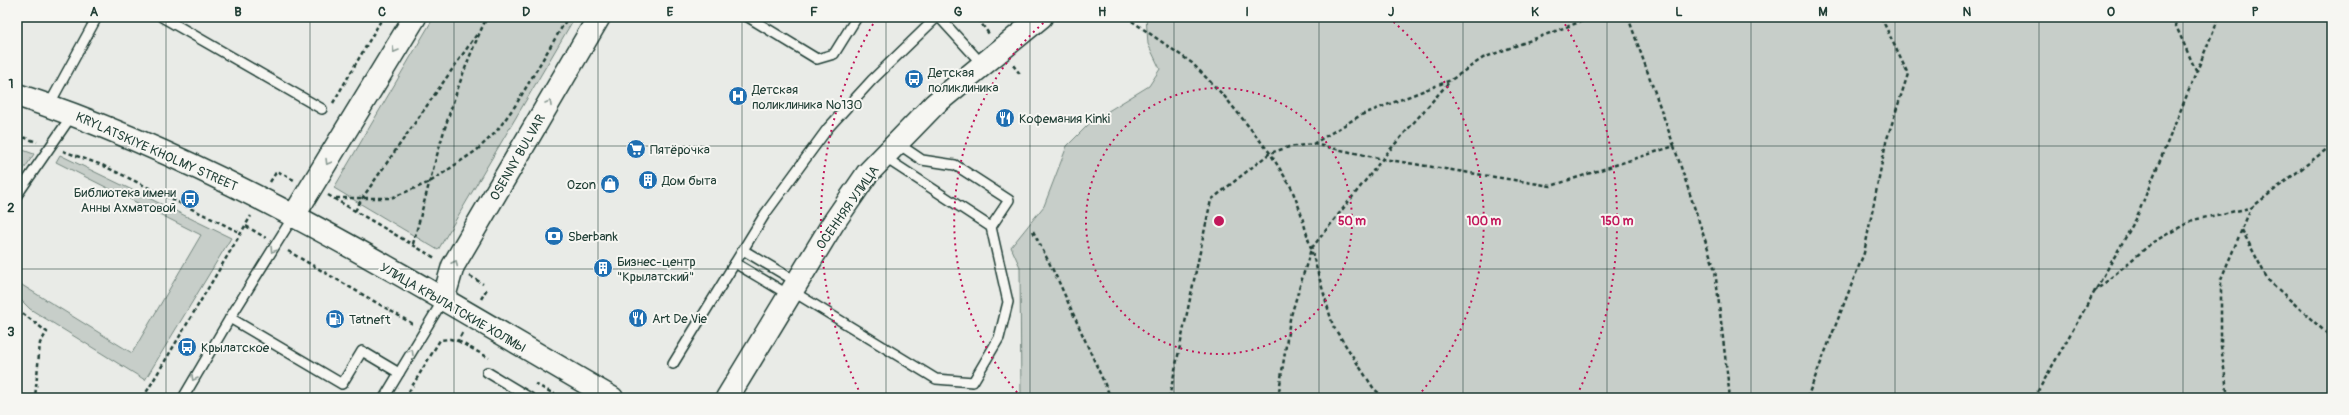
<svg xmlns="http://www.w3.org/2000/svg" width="2349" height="415" viewBox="0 0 2349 415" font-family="Pangolin,sans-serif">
<rect width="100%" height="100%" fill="#e9ebe7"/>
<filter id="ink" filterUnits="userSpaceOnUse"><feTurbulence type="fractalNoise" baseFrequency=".025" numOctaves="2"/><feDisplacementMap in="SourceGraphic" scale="8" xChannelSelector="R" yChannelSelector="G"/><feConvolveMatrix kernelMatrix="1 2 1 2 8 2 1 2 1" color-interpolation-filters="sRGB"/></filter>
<g filter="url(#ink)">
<g fill="#c7cec9" stroke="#73867e">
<path d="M434,17H575L438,250L334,188Z"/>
<path d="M1146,17H2332V398H1021L1020,267L1011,247L1044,206L1067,146L1092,121L1149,86L1160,69L1148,44Z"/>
<path d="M17,148L34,154L17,180Z"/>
<path d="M60,155L231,238L145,380L30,309L17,296V282L132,353L201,235L56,162Z"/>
</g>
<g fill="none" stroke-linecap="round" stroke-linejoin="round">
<g stroke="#1f3d34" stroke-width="12">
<g id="service">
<path d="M162,17L322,109"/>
<path d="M748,17L817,59L834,54L857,17"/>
<path d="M939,17L982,64"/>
<path d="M49,105L97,17"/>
<path d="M897,143L922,160L955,165L1009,200L991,227"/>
<path d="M17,195L72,115"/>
<path d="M743,250L797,282"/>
<path d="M735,263L789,295"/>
<path d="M792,291L936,379L973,382L999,338L1008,302L991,227L884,157"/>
<path d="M230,318L342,384L362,351L399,373"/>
<path d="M673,364L765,214L828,128L872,80L937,17"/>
<path d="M487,372L530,398"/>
<path d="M183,398L230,318L293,217"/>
<path d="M384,398L443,300"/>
</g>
</g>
<g stroke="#1f3d34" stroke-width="25">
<g id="tertiary">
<path d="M17,95C226,163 422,288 612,398"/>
<path d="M293,217L415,17"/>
<path d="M443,300L453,266L599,17"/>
</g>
</g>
<g stroke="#1f3d34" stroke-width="25">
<path id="secondary" d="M727,398L832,225L867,174L935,104L1041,17"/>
</g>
<g stroke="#1f3d34" stroke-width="2.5" stroke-dasharray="4 3" stroke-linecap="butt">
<path d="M1126,17L1192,63L1225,97L1270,153L1291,187L1300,210L1333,326L1374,389L1385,398"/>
<path d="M1628,17L1674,146"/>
<path d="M2172,17L2196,71"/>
<path d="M978,19L989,34"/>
<path d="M1013,65L1020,74"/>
<path d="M333,103L383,17"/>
<path d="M17,135L37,142"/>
<path d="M1313,144L1383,159L1551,186L1674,146L1715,270L1730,398"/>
<path d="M63,151L102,165L241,233"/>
<path d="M270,182L277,171L294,180"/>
<path d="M328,195L435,258"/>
<path d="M336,198H391L430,182L477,150L496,132L515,106L568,17"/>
<path d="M355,211L363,197L477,34"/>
<path d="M246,226L266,238"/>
<path d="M2242,230L2268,280L2332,338"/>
<path d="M1033,231L1058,280L1111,398"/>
<path d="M413,244C434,166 452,90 487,17"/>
<path d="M288,251L413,324"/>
<path d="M470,276L483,284"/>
<path d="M2094,292L2153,242L2193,220L2250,208"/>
<path d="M481,299L488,287"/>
<path d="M17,309L47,332L40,343L35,398"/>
<path d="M458,341L489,358"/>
<path d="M535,384L562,398"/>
<path d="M143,398L251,216"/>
<path d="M405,398L440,340L450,339L458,341L462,333"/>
<path d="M1169,398L1211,200L1270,153L1289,147L1313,144L1361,115L1451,80L1483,58L1593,17"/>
<path d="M1278,398L1290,319L1311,249L1388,152L1450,81"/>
<path d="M1807,398L1864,253L1886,142L1908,74L1881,17"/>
<path d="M2034,398L2136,219L2219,17"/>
<path d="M2228,398L2221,346V279L2251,208L2332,145"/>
</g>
<use href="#service" stroke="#f6f6f2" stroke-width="9"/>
<use href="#tertiary" stroke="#f6f6f2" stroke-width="22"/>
<use href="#secondary" stroke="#f6f6f2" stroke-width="22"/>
</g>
<defs><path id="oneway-chevron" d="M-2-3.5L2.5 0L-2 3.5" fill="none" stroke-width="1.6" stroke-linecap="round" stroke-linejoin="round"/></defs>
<g stroke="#8a9a93">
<use href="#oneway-chevron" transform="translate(395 50) rotate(121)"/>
<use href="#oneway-chevron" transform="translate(549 103) rotate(-60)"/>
<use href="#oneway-chevron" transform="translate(328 162) rotate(121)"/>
<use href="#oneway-chevron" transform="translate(273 250) rotate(122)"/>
<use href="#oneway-chevron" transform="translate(455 263) rotate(-63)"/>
<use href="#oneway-chevron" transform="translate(411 352) rotate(-59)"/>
<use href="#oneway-chevron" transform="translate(194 378) rotate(120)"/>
</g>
</g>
<path fill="none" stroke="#1f3d34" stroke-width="1" stroke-opacity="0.55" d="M166,17V398M310,17V398M454,17V398M598,17V398M742,17V398M886,17V398M1030,17V398M1174,17V398M1319,17V398M1463,17V398M1607,17V398M1751,17V398M1895,17V398M2039,17V398M2183,17V398M17,146H2332M17,269H2332"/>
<g fill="none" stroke="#c2185b" stroke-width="2" stroke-dasharray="2 4">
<circle cx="1219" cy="221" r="133"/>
<path d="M1021 397A265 265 0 0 1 1049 18M1389 18A265 265 0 0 1 1417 397"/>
<path d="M861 395A398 398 0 0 1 876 19M1562 19A398 398 0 0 1 1577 395"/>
</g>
<defs>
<g id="bus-disc" transform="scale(1)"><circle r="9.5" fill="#1f6fb2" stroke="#f6f6f2"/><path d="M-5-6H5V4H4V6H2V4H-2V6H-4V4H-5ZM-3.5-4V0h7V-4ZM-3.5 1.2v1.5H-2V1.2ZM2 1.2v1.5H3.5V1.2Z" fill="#fff"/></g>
<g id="hospital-disc" transform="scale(1)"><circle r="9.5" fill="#1f6fb2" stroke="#f6f6f2"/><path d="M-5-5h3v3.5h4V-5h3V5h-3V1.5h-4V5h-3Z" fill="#fff"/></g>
<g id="restaurant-disc" transform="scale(1)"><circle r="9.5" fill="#1f6fb2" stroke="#f6f6f2"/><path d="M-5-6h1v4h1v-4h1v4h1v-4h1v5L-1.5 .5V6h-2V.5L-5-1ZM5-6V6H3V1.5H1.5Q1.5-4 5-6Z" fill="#fff"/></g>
<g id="supermarket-disc" transform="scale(1)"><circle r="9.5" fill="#1f6fb2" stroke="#f6f6f2"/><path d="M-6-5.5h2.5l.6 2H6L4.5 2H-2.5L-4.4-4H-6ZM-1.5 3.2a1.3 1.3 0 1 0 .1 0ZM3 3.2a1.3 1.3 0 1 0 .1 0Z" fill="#fff"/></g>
<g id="building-disc" transform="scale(1)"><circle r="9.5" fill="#1f6fb2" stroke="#f6f6f2"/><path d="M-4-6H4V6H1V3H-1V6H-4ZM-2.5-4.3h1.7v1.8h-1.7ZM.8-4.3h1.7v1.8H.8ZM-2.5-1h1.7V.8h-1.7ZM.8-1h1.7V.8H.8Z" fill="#fff"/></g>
<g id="shop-disc" transform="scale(1)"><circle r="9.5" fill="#1f6fb2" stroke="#f6f6f2"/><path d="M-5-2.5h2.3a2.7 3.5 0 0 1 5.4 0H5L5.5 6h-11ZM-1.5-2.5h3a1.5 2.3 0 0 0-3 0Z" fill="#fff"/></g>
<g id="bank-disc" transform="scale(1)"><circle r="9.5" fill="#1f6fb2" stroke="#f6f6f2"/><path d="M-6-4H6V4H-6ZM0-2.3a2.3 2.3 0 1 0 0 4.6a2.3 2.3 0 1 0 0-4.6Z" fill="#fff"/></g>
<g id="fuel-disc" transform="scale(1)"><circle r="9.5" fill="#1f6fb2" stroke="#f6f6f2"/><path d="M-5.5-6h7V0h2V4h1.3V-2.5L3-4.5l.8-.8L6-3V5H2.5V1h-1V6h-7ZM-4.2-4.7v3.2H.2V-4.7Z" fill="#fff"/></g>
</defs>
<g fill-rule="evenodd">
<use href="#bus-disc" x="914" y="79"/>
<use href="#hospital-disc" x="738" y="96"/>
<use href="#restaurant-disc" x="1005" y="118"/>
<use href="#supermarket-disc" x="636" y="149"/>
<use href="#building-disc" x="648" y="180"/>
<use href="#shop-disc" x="610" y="184"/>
<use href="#bus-disc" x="190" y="199"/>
<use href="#bank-disc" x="554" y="236"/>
<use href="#building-disc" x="603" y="268"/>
<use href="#restaurant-disc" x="638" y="318"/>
<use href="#fuel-disc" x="335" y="319"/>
<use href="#bus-disc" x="187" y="347"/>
</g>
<g text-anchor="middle" stroke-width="4" stroke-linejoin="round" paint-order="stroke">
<g font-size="13" fill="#1f3d34" stroke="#f6f6f2" text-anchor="start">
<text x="928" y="77">Детская<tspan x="928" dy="15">поликлиника</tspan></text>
<text x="752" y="94">Детская<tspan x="752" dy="15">поликлиника №130</tspan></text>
<text x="1019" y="123">Кофемания Kinki</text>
<text x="650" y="154">Пятёрочка</text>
<text x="662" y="185">Дом быта</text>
<text x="596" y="189" text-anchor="end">Ozon</text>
<text x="176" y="197" text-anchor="end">Библиотека имени<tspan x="176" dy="15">Анны Ахматовой</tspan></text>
<text x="568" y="241">Sberbank</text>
<text x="617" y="266">Бизнес-центр<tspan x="617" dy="15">"Крылатский"</tspan></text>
<text x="652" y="323">Art De Vie</text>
<text x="349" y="324">Tatneft</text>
<text x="201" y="352">Крылатское</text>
</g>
<g font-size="13" fill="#1f3d34" stroke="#f6f6f2">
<text transform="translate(157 151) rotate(24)" y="5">KRYLATSKIYE KHOLMY STREET</text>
<text transform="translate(517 157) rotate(-60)" y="5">OSENNY BULVAR</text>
<text transform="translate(847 207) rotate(-55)" y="5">ОСЕННЯЯ УЛИЦА</text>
<text transform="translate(453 307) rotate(30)" y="5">УЛИЦА КРЫЛАТСКИЕ ХОЛМЫ</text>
</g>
</g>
<circle cx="1219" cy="221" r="6" fill="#c2185b" stroke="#f6f6f2" stroke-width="2"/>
<g font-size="12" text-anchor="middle" font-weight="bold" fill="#c2185b" stroke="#f6f6f2" stroke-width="4" stroke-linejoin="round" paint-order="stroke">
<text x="1352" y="225">50 m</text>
<text x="1484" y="225">100 m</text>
<text x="1617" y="225">150 m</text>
</g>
<rect width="2349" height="415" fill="none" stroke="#f6f6f2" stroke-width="44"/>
<rect x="22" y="22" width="2305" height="371" fill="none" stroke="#1f3d34" stroke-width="1.5"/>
<g font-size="13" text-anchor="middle" font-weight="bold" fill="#1f3d34">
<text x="94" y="16">A</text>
<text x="238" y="16">B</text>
<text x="382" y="16">C</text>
<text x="526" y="16">D</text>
<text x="670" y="16">E</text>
<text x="814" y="16">F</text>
<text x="958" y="16">G</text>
<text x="1102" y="16">H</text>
<text x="1247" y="16">I</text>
<text x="1391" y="16">J</text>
<text x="1535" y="16">K</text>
<text x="1679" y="16">L</text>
<text x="1823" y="16">M</text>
<text x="1967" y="16">N</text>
<text x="2111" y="16">O</text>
<text x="2255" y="16">P</text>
<text x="11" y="88">1</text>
<text x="11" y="212">2</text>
<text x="11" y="336">3</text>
</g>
</svg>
